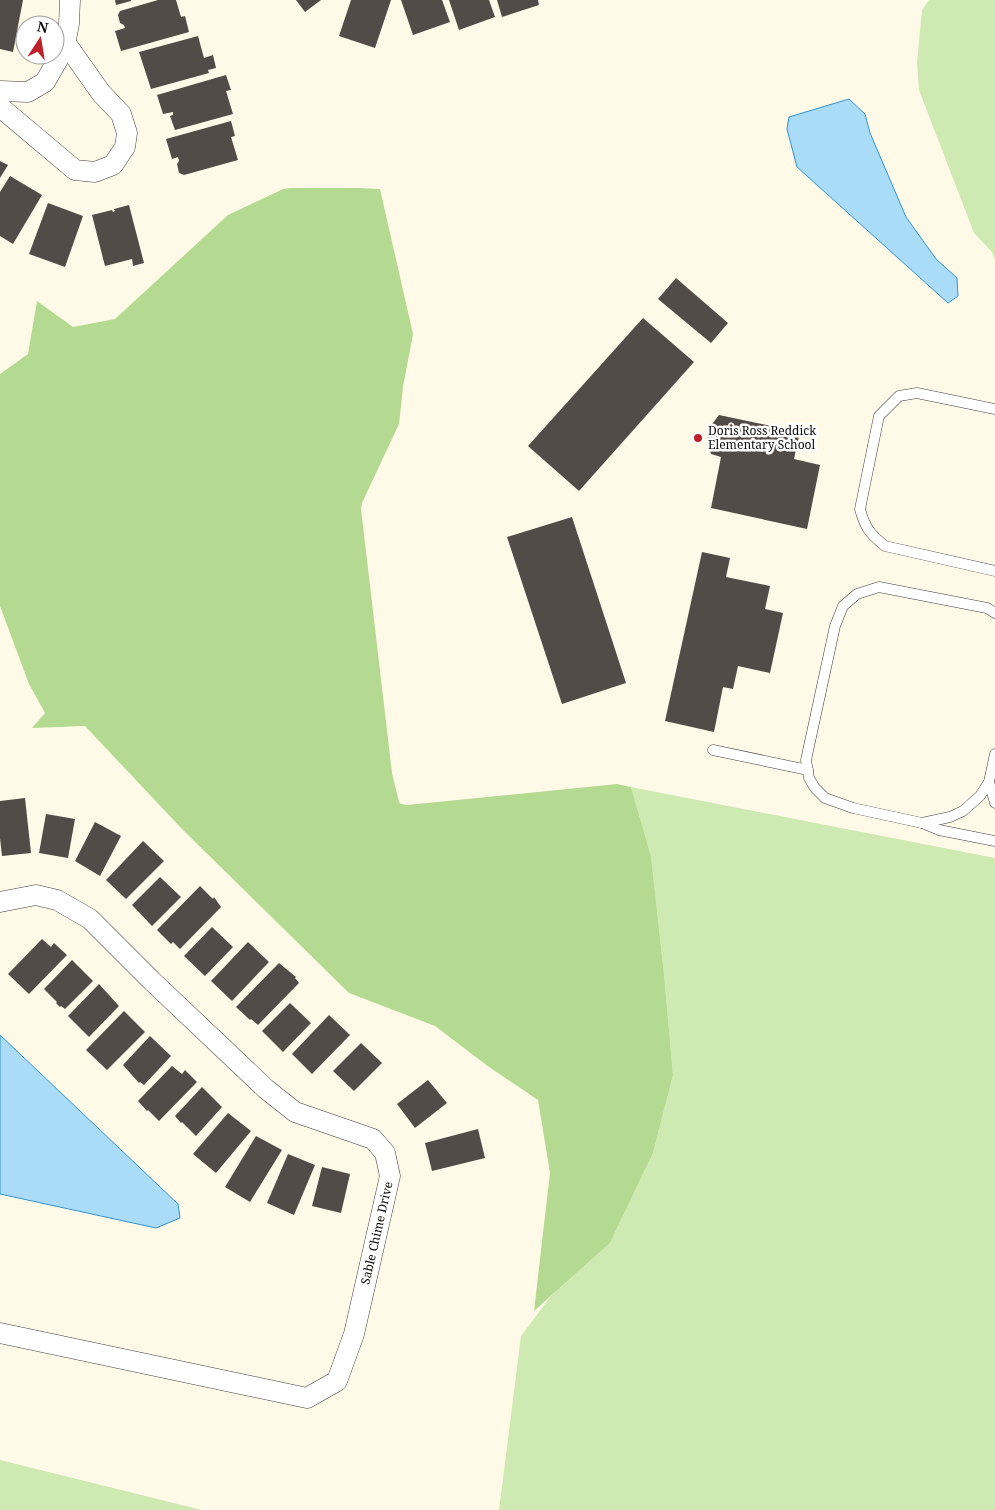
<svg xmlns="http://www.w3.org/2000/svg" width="995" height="1510" viewBox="0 0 995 1510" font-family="'Noto Serif',serif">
<rect width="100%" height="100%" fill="#fffae8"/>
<g fill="#cfe9b2">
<path d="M929,0H995V260L992,252L974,233L919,90L917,63L922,10Z"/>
<path d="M631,787L995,858V1510H499L521,1336L551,1296L610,1243L653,1153L673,1075L664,974L651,856Z"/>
<path d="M0,1460L202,1510H0Z"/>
</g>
<path fill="#b3da90" d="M290,188H357L380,189L413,334L403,387L399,424L362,503L361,509L392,773L399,802L401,804L407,805L617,784L631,787L651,856L664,974L673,1075L653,1153L610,1243L534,1311L550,1173L538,1100L489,1067L435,1026L349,993L182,829L85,726L32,728L45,713L29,684L0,606V374L28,354L37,301L73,327L115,319L228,215L283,189Z"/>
<g fill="#abdcf7" stroke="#3193d0">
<path d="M849,99L865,114L870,133L906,217L936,259L957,278L958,296L948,303L797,167L787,129L789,117Z"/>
<path d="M0,1035L178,1204L180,1218L156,1228L0,1194Z"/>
</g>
<g fill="#534b47">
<path d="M0,0H23L13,52L0,49Z"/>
<path d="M115,0H131V1L116,5Z"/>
<path d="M158,0H176L181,17L185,16L189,32L121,51L115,31L125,28L124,25L120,23L118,15L120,11Z"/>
<path d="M296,0H321L305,12Z"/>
<path d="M351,0H391L375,48L339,36Z"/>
<path d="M401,0H442L450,22L413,35Z"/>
<path d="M449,0H489L495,17L459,30Z"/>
<path d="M497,0H538L539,5L502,17Z"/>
<path d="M198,36L204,58L213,55L216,68L208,70L209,73L151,89L139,52Z"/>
<path d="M226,75L231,90L226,91L233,114L175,130L170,116L173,115V112L163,114L157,95Z"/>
<path d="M231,121L235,136L231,137L238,160L184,175L179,173L177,164L179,161L178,157L172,159L166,139Z"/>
<path d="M0,161L8,165L0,178Z"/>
<path d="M10,176L42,195L13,244L0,236V192Z"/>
<path d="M48,203L83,216L65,267L29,254Z"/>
<path d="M129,205L144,263L133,266L132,259L105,266L92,215L112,210L113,212L115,211L114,209Z"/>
<path d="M676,278L728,323L711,343L658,299Z"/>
<path d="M643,318L694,362L579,491L528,446Z"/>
<path d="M719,415L800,432L794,459L820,465L807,529L711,508L721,457L711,454L707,440L709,428Z"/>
<path d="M572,517L626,683L562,704L507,537Z"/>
<path d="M702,552L730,558L726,577L770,586L765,609L783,613L770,673L738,666L733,689L723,687L714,732L665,721Z"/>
<path d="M25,798L31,853L2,856L0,838V801Z"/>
<path d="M46,814L75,819L68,858L39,853Z"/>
<path d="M95,822L121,836L100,876L75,861Z"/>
<path d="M143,841L164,861L126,899L106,880Z"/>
<path d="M160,877L181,897L152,926L132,905Z"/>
<path d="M200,886L213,899L214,897L221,907L180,949L173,942L171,944L157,930Z"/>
<path d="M212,927L233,947L205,976L184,956Z"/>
<path d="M42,939L51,947L54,943L67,955L29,994L8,974Z"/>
<path d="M248,942L269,962L232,1001L211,981Z"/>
<path d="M72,960L93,981L65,1009L61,1006L60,1007L56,1003L57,1002L44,989Z"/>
<path d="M279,963L296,977L295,978L299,983L258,1025L251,1019L250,1020L236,1007Z"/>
<path d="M99,984L119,1006L89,1037L68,1016Z"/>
<path d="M290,1003L311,1023L283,1052L262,1031Z"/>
<path d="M124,1011L145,1032L107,1070L86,1050Z"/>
<path d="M329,1015L350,1035L312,1074L292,1054Z"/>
<path d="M150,1036L171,1056L144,1085L140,1082L139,1083L123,1065Z"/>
<path d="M361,1043L382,1063L354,1091L333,1071Z"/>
<path d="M172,1066L182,1074L185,1070L197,1082L159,1121L148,1110L147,1111L138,1101Z"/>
<path d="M428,1080L447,1103L415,1128L397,1104Z"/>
<path d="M202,1087L222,1107L196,1136L182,1122L181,1123L175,1116Z"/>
<path d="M228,1113L251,1131L216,1173L193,1154Z"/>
<path d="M478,1129L485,1158L432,1171L425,1143Z"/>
<path d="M256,1136L282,1150L250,1202L225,1187Z"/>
<path d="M288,1154L315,1165L294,1215L267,1203Z"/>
<path d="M322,1167L350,1174L341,1213L312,1206Z"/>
</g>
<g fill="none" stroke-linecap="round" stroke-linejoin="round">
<g stroke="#3d3d3d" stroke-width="11">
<g id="service">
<path d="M995,409L917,393L899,396L879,416L860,509C865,528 870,534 885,546L995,571"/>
<path d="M995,613L987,608L879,587L857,594L843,606L835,626L806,760L809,778L815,788L825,798L853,808L922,823L939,830L995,841"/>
<path d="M713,750L808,770"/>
<path d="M989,782L995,803"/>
<path d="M922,823L950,817L963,811L980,796L989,782L995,754"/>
</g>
</g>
<g stroke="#3d3d3d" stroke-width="21">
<g id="minor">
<path d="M0,91L28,92L45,82L64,49L69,24L70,0"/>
<path d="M0,107L75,170L95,172L113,165L125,147L127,133L121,114L101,93L65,42"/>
<path d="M0,902L36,895L57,900L90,919L152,981L266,1089L295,1112L373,1139L385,1153L390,1176L354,1334L337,1381L307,1398L0,1333"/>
</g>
</g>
<use href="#service" stroke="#fff" stroke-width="10"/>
<use href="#minor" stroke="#fff" stroke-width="20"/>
</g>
<circle fill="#bd202a" stroke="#fff" stroke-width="2" cx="698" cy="438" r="5"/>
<g text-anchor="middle" stroke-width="5" stroke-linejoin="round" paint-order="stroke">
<g font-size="12" fill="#0a0a0a" stroke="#fff" text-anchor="start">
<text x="708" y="435">Doris Ross Reddick<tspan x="708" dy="14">Elementary School</tspan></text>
</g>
<g font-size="12" fill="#0a0a0a" stroke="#fff">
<text transform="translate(377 1233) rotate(-77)" y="4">Sable Chime Drive</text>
</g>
</g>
<g transform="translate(40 40) rotate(12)"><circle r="24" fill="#ffffff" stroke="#9d9d9d"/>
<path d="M0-4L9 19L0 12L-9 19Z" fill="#bd202a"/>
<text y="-8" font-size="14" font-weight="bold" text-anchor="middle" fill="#0a0a0a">N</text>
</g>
</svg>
